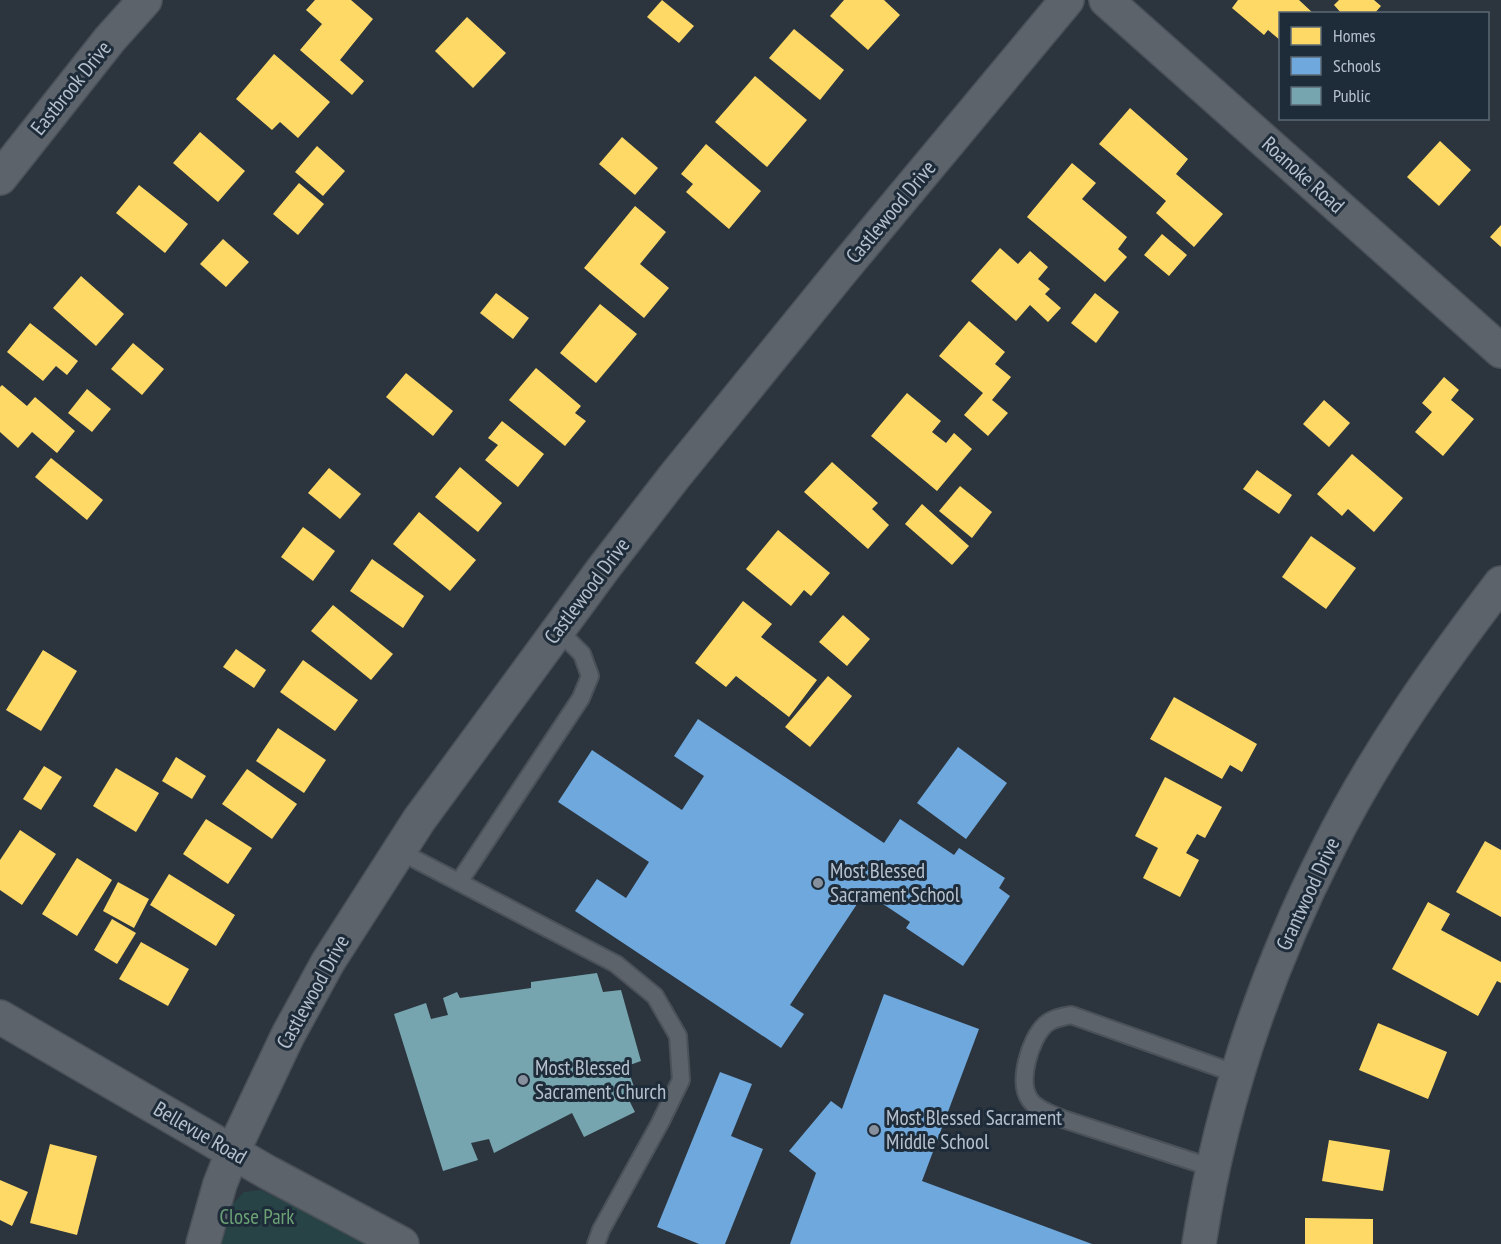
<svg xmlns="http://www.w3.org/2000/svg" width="1501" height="1244" viewBox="0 0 1501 1244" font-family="'PT Sans Narrow',sans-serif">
<rect width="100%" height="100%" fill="#2c353e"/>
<path fill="#274345" d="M261,1190L369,1244H218L228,1209L244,1192Z"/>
<g fill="#ffd966">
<path d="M315,0H351L373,19L340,60L364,81L352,95L300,50L322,24L306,10Z"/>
<path d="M662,0L694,26L679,43L647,17Z"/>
<path d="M844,0H884L900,15L868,50L830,16Z"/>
<path d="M1238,0H1299L1314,14H1280V40L1268,30L1264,35L1232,8Z"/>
<path d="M1339,0H1374L1381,6L1374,14H1342L1334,5Z"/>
<path d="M467,17L506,53L473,88L435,51Z"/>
<path d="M794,29L844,70L820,100L769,58Z"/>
<path d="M274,54L330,102L298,138L280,122L272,130L236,99Z"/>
<path d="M755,76L807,120L767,167L715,122Z"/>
<path d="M1130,108L1188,159L1176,174L1223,214L1194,247L1156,213L1166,201L1099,144Z"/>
<path d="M200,132L245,171L218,202L173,163Z"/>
<path d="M622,137L658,168L635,195L599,164Z"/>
<path d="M1440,141L1471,170L1439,206L1407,177Z"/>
<path d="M706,144L761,191L729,229L686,192L693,184L681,174Z"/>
<path d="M317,146L345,171L323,196L295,172Z"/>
<path d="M1072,163L1096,183L1082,199L1127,237L1118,249L1127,257L1105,282L1027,217Z"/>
<path d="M299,183L324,204L298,235L273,214Z"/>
<path d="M139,185L188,224L165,253L116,213Z"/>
<path d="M635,206L666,232L640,264L669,288L644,318L584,268Z"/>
<path d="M1501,225V247L1490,237Z"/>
<path d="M1162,234L1187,255L1169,276L1144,255Z"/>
<path d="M223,239L249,262L226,287L200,264Z"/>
<path d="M1000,248L1018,264L1030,251L1048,267L1038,279L1050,289L1045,294L1061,308L1048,322L1030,305L1016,321L971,281Z"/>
<path d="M81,276L124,314L96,346L53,308Z"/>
<path d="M496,293L529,318L513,339L480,313Z"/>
<path d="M1095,293L1119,312L1096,343L1071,323Z"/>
<path d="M600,304L637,334L596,383L560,353Z"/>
<path d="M969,321L1005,352L995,364L1011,377L992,400L1008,413L988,436L964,415L983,393L939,356Z"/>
<path d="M30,323L78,361L67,375L56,366L43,381L7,352Z"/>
<path d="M133,343L164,369L142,395L111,369Z"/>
<path d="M536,368L581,406L575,413L586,421L565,446L509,400Z"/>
<path d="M406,373L453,411L433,436L386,397Z"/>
<path d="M1444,377L1459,390L1451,400L1474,419L1443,456L1415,432L1432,412L1422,403Z"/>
<path d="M2,385L27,406L35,397L75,431L57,453L32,432L18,448L0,432V387Z"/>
<path d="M87,389L111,409L92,432L68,413Z"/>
<path d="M907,393L941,421L932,432L946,443L954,433L972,449L937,491L871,436Z"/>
<path d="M1324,400L1350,423L1329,447L1303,424Z"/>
<path d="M502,421L544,454L518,487L485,460L498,445L488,438Z"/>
<path d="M1352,454L1403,498L1374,532L1348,509L1342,516L1317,494Z"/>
<path d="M51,458L103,500L87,520L35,477Z"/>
<path d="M832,462L878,503L872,509L889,525L868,549L804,492Z"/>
<path d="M460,467L502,503L478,532L435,497Z"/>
<path d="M329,468L361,494L340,519L308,493Z"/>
<path d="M1257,470L1292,495L1279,514L1243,489Z"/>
<path d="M960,486L992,512L972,538L939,511Z"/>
<path d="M922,504L969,546L952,565L905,524Z"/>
<path d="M419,512L476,560L450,591L393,544Z"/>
<path d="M303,527L335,551L313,581L281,557Z"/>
<path d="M778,530L830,573L811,596L804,590L791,606L746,569Z"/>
<path d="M1311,536L1356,568L1326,609L1282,577Z"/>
<path d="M372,559L424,596L403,628L350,591Z"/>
<path d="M743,601L772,624L761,637L817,680L789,717L736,676L726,687L695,663Z"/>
<path d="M333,605L393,654L371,680L311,631Z"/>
<path d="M843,615L870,639L847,666L819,642Z"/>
<path d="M236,649L266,670L254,688L223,667Z"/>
<path d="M43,650L77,671L41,731L6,710Z"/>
<path d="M303,660L358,700L335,731L280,692Z"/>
<path d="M828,676L852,696L810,747L785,727Z"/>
<path d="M1174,697L1257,744L1242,772L1230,765L1222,779L1150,739Z"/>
<path d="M278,728L326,760L304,793L256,761Z"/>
<path d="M176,757L206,776L192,799L162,781Z"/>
<path d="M44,766L62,777L41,810L23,799Z"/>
<path d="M116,768L159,793L136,832L93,806Z"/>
<path d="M247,769L297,804L272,839L222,804Z"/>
<path d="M1165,777L1222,807L1205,838L1197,834L1186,853L1199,860L1180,897L1143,878L1158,848L1135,836Z"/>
<path d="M206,819L252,848L228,884L183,854Z"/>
<path d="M20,830L56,854L22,905L0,890V860Z"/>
<path d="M1485,841L1501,850V917L1456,892Z"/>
<path d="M77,858L112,880L77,936L42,914Z"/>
<path d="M169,874L235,915L216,946L150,905Z"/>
<path d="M118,882L149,899L134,928L103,911Z"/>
<path d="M1428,902L1450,914L1441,930L1501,962V983L1497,981L1478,1016L1392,969Z"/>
<path d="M112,919L136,933L117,964L94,950Z"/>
<path d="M141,942L189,969L168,1006L119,979Z"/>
<path d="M1378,1023L1447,1052L1428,1099L1359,1070Z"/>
<path d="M1329,1140L1390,1150L1383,1191L1322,1181Z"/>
<path d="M50,1144L97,1156L77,1235L30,1223Z"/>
<path d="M0,1180L28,1192L12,1226L0,1220Z"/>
<path d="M1305,1218L1373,1219V1244H1305Z"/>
</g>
<g fill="#6fa8dc">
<path d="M698,719L884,843L900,819L954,855L959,848L1005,878L999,888L1010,896L963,966L906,928L910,922L865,892L790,1005L804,1014L781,1048L575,911L597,879L626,898L649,862L558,802L592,750L682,810L704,776L674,756Z"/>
<path d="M958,747L1007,783L966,839L917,803Z"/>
<path d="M884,994L979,1029L922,1181L1092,1244H790L816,1173L789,1151L831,1101L842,1109Z"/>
<path d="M720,1072L752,1084L731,1136L763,1149L725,1244H699L657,1227Z"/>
</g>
<path fill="#76a5af" d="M597,973L603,992L621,990L641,1061L627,1066L636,1093L628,1098L635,1112L584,1137L572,1113L494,1153L489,1139L471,1143L478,1160L443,1171L394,1014L426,1003L431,1019L448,1015L443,998L457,992L460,998L531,988V982Z"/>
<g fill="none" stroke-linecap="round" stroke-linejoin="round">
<g stroke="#4b5158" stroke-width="20">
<g id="service">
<path d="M399,851L616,964L655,996L678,1036L681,1080L660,1123L601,1230L596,1244"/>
<path d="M459,882L581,698L590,676L582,654L558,630"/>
<path d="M1213,1168L1063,1119C1051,1114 1037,1110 1030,1100C1017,1082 1030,1039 1045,1025C1052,1018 1062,1017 1071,1015L1237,1074"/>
</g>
</g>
<g stroke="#4b5158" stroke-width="36">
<g id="minor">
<path d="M1106,0L1501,351"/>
<path d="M0,178L110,39L145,0"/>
<path d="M0,1017L267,1172L402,1244"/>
<path d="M203,1244L220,1184L233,1151L288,1035L328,962L419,820L603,569L674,477L843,269L1067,0"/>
<path d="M1199,1244C1220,1106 1265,973 1328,849C1375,754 1437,667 1501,583"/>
</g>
</g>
<use href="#service" stroke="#5d636b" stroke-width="16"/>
<use href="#minor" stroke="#5d636b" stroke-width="33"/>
</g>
<g fill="#86909c" stroke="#1e2c3a" stroke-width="2">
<circle cx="818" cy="883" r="6"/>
<circle cx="523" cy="1080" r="6"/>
<circle cx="874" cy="1130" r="6"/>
</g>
<g text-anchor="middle" stroke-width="6" stroke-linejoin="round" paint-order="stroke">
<g font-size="21" fill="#b7c1ce" stroke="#1e2c3a">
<text transform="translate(71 88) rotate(-51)" y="7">Eastbrook Drive</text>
<text transform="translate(1303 175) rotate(42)" y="7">Roanoke Road</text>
<text transform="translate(891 212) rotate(-50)" y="7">Castlewood Drive</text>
<text transform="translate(587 591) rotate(-53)" y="7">Castlewood Drive</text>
<text transform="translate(1308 894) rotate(-65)" y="7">Grantwood Drive</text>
<text transform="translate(313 992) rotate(-61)" y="7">Castlewood Drive</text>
<text transform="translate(200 1133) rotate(30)" y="7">Bellevue Road</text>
</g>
<g font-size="21" fill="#b7c1ce" stroke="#1e2c3a" text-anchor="start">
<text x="830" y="878">Most Blessed<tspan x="830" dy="24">Sacrament School</tspan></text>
<text x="535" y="1075">Most Blessed<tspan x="535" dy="24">Sacrament Church</tspan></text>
<text x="886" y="1125">Most Blessed Sacrament<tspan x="886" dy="24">Middle School</tspan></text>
</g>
<g font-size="21" fill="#6ba174" stroke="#1e2c3a">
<text x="257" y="1224">Close Park</text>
</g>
</g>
<rect x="1279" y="12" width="210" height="108" fill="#1e2c3a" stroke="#5b6875" stroke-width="1.5"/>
<rect x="1291" y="27" width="30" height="18" fill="#ffd966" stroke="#5b6875" stroke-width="1.5"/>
<text x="1333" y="42" font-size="18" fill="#b7c1ce">Homes</text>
<rect x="1291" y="57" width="30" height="18" fill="#6fa8dc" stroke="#5b6875" stroke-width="1.5"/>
<text x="1333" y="72" font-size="18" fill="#b7c1ce">Schools</text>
<rect x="1291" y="87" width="30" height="18" fill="#76a5af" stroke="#5b6875" stroke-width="1.5"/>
<text x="1333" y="102" font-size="18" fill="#b7c1ce">Public</text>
</svg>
